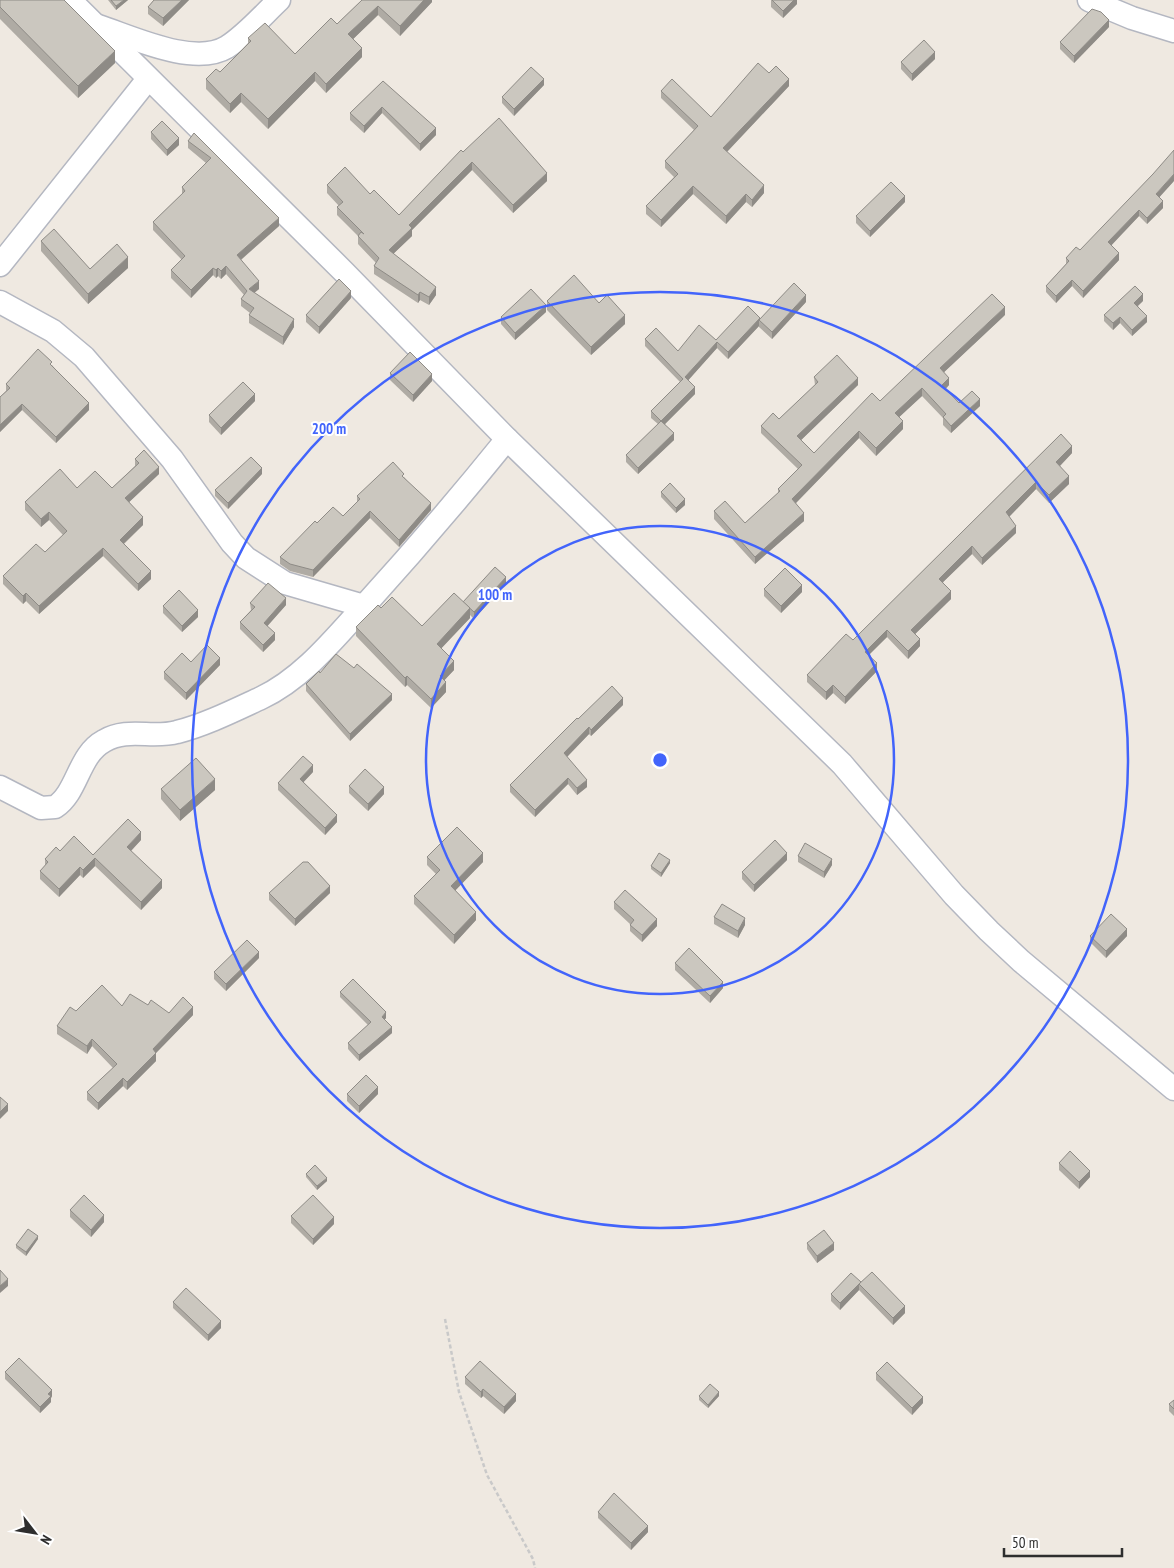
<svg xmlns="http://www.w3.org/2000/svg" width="1174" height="1568" viewBox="0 0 1174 1568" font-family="'PT Sans Narrow',sans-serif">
<rect width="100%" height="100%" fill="#efe9e1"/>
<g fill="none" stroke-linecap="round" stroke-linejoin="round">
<g stroke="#b4b7c1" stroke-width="25">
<g id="minor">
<path d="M70,0L344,272L507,439L842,764L954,895L989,931L1021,961L1174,1089"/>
<path d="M1089,0L1132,18L1174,31"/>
<path d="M98,26C132,37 194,67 227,47C246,35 263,15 279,0"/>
<path d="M0,265L148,79"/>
<path d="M0,302L53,331L84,357L172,459L232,543L246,558L285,583L364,606"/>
<path d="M0,787L41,808L55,807C78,792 78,755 104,741C128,727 152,739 177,732C205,725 235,710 261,698C303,678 334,639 365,605C414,551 461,496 507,439"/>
</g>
</g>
<path stroke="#c9c9c9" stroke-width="2.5" stroke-dasharray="4 2.5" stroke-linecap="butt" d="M445,1319L459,1392L487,1475L533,1559L535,1568"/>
<use href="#minor" stroke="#fff" stroke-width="22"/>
</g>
<g fill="#afaba4">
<path d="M0,0L115,63L78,98L0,19Z"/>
<path d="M108,0H128L116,10Z"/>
<path d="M154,0H189L163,26L148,14V7Z"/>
<path d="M362,0H432V2L400,36L378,15L353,39L362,57L326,93L315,81L268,129L241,102L230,113L206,89V79L220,72L248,43V38L295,54L337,24Z"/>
<path d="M771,0H797V4L783,18L771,7Z"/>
<path d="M1109,27L1074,63L1060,49V42Z"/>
<path d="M935,59L912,81L901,69V62Z"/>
<path d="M769,73L789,86L727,152L764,193L752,207L746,202L726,224L693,194L661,227L646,214V206L674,177L665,168V161L694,130L661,98V91L711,117Z"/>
<path d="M383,81L436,135L420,151L382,113L364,133L350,120V113Z"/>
<path d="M544,85L514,116L502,103V97Z"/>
<path d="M151,132L179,145L167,156L151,139Z"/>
<path d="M194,133L279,226L241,260L259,289L254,293L294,327L283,345L249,323V315L250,313L241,306V299L244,295L226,274L221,279L218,276L216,278L213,275L191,298L171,278V270L182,260L153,230V222L182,194V187L206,163L188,148V141Z"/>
<path d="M463,152L547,181L513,213L472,170L412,230V236L393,254L436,295L429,305L420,300L418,303L374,274V266L376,263L358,244V236L337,215V207L339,206L327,193V185L370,194L399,215Z"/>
<path d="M1174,181L1159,197L1163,208L1147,224L1139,216L1111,245L1119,260L1083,298L1072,286L1056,303L1046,292V286L1066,264V258L1080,250Z"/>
<path d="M905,202L870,237L856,223V216Z"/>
<path d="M41,241L90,269L128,268L88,304L41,251Z"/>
<path d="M351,298L319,334L306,322V315Z"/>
<path d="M547,301L599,303L625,324L591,355L547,310Z"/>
<path d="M1143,301L1138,306L1147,322L1132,336L1120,323L1113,330L1104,321V315Z"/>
<path d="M806,302L772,339L759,327V326L728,359L717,348L688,380L695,394L665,424L674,440L638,474L626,462V455L658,424L651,418V411L680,382L645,346V339L678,351L716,340L760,319Z"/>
<path d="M546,312L515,340L501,324V317Z"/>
<path d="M1005,315L944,372L949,385L946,389L959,403L980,406L951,433L943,425V418L922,396L899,417L903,429L876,456L859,438L796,503L804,521L755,564L714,519V511L745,523L778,493V489L798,469L761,433V426L779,419L815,385L814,377L858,385L801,440L814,453L880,401Z"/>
<path d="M52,365L89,410L56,443L22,410L0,432V397L6,391V384Z"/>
<path d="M390,373L432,381L413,402L390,380Z"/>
<path d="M255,401L221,435L209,422V415Z"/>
<path d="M1061,434L1072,453L1060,466L1069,484L1049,503L1036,489L1009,517L1016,533L982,565L972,554L943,582L951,599L915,634L920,646L908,659L887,637L868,655L877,671L845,704L833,693L826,700L807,682V675L853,640Z"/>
<path d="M135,459L159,474L129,502L143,525L124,544L151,579L138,591L103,556L39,614L26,601L23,604L3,584V576L45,552L63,535L49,520L41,527L25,510V502L77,488H112L135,466Z"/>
<path d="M262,474L228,509L215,496V490Z"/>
<path d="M404,477L431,510L399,547L370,518L313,577L290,571L280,564V557L317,523L343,516L357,502V496Z"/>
<path d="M661,492L685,505L676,513L661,497Z"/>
<path d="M506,584L474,619L470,615V618L441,648L454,670L444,680L446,692L431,708L407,685L405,687L356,636V627L381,608L422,626L463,602Z"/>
<path d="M764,589L802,592L781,613L764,596Z"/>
<path d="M250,603L286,605L267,626L275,640L263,652L240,629V622L251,610Z"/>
<path d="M163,606L198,617L182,632L163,613Z"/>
<path d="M191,662L220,665L186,700L164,679V672Z"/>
<path d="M354,668L392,700L350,741L306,691V684L320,673Z"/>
<path d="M623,705L591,736L589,734L567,757L587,787L577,795L568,784L535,817L510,792V785L578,719Z"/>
<path d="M313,772L303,782L337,822L325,835L278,790V783Z"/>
<path d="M349,786L384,794L368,811L349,793Z"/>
<path d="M161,789L215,790L180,821L161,799Z"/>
<path d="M141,840L131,851L162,888L141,910L95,866L83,878L80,875L59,897L40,879V871L45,866V859L60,851L93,855Z"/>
<path d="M798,856L832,865L824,878L798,862Z"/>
<path d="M427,857L483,862L455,890L476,920L454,944L414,904V896L436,874L427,865Z"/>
<path d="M787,860L754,892L742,879V872Z"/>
<path d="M670,863L661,877L651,869V866Z"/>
<path d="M269,893H330L295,926L269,900Z"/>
<path d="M614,902L657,926L642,942L630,931V924L614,909Z"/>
<path d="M714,917L745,925L738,938L714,924Z"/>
<path d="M1090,936H1127L1106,958L1090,942Z"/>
<path d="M259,958L226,991L214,979V972Z"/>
<path d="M675,963L723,988L710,1003L675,970Z"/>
<path d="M340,992L386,1018L384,1020L392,1033L359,1061L348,1049V1043L368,1025L340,997Z"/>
<path d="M148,1005L169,1013L193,1015L156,1053V1061L127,1090L123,1086L98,1110L87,1100V1092L113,1068L92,1046L87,1054L57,1034V1026L76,1011L122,1006Z"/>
<path d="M347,1094H378L359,1113L347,1101Z"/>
<path d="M1059,1163L1090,1177L1079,1189L1059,1170Z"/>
<path d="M306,1174L327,1181L317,1190L306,1177Z"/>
<path d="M70,1210L104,1222L91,1237L70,1217Z"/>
<path d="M291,1216L334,1224L313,1245L291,1223Z"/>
<path d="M38,1239L26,1256L16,1248V1245Z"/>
<path d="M807,1243L834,1250L817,1263L807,1249Z"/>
<path d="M861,1282L905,1313L893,1325L859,1290L840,1310L831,1301V1294Z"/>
<path d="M173,1302L221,1328L208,1341L173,1308Z"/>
<path d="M5,1372L52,1396L51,1398V1402L40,1413L5,1379Z"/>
<path d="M876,1373L923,1403L912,1415L876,1380Z"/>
<path d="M465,1377L516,1401L504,1414L483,1396L481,1398L465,1384Z"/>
<path d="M699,1396H719L708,1408L699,1400Z"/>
<path d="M1174,1400V1416L1169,1411V1404Z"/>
<path d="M598,1512L648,1532L631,1550L598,1518Z"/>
</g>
<g fill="#8e8b86">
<path d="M124,0H128L116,10V6Z"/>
<path d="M182,0H189L163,26V18Z"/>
<path d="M424,0H432V2L400,36V26Z"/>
<path d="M794,0H797V4L783,18V11Z"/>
<path d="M378,6V15L348,44V34Z"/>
<path d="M1109,20V27L1074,63V56Z"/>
<path d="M362,48V57L326,93V84Z"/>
<path d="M115,51V63L78,98V86Z"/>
<path d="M935,52V59L912,81V74Z"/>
<path d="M315,72V81L268,129V119Z"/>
<path d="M544,79V85L514,116V109Z"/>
<path d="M789,79V86L723,156V148Z"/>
<path d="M241,93V102L230,113V104Z"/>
<path d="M382,107V113L364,133V126Z"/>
<path d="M436,128V135L420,151V144Z"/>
<path d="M179,138V145L167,156V150Z"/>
<path d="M472,162V170L412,230V236L389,258V250L409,225Z"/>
<path d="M547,173V181L513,213V205Z"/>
<path d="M1174,174V181L1156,201V194Z"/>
<path d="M764,185V193L752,207V200Z"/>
<path d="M693,186V194L661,227V220Z"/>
<path d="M746,194V202L726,224V216Z"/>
<path d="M905,196V202L870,237V231Z"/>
<path d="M1163,201V208L1147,224V218Z"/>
<path d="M1139,210V216L1108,249V242Z"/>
<path d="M279,218V226L237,263V255Z"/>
<path d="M1119,253V260L1083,298V291Z"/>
<path d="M128,257V268L88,304V294Z"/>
<path d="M226,266V274L221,279V271Z"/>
<path d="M213,268V275L191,298V290Z"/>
<path d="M218,268V276L216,278V270Z"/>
<path d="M1072,280V286L1056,303V296Z"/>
<path d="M259,281V289L249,297V289Z"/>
<path d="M436,287V295L429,305V297Z"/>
<path d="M351,291V298L319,334V327Z"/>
<path d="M420,292V300L418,303V295Z"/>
<path d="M1143,294V301L1134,309V303Z"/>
<path d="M806,295V302L772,339V332Z"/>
<path d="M546,305V312L515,340V333Z"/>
<path d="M1005,307V315L940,376V368Z"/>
<path d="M625,315V324L591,355V347Z"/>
<path d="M1147,316V322L1132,336V330Z"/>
<path d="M1120,317V323L1113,330V323Z"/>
<path d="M760,318V321L759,320V326L728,359V352Z"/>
<path d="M294,319V327L283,345V337Z"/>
<path d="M717,342V348L685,384V377Z"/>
<path d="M432,374V381L413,402V395Z"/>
<path d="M858,378V385L797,444V436Z"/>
<path d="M949,378V385L942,392V385Z"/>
<path d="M695,387V394L661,428V421Z"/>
<path d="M922,388V396L895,421V413Z"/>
<path d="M255,394V401L221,435V428Z"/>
<path d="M980,399V406L951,433V426Z"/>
<path d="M89,403V410L56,443V437Z"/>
<path d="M22,404V410L0,432V425Z"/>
<path d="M903,421V429L876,456V448Z"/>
<path d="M859,431V438L792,507V499Z"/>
<path d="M674,433V440L638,474V468Z"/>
<path d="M1072,446V453L1056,470V462Z"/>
<path d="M159,467V474L125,506V498Z"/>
<path d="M262,468V474L228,509V503Z"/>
<path d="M1069,476V484L1049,503V495Z"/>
<path d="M1036,482V489L1006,520V512Z"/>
<path d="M685,499V505L676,513V508Z"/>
<path d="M431,503V510L399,547V540Z"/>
<path d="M370,511V518L313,577V570Z"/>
<path d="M49,512V520L41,527V519Z"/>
<path d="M804,513V521L755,564V557Z"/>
<path d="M143,517V525L120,547V540Z"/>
<path d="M1016,526V533L982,565V558Z"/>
<path d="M972,546V554L939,586V579Z"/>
<path d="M103,548V556L39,614V606Z"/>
<path d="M151,571V579L138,591V584Z"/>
<path d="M506,577V584L474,619V612Z"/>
<path d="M802,585V592L781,613V606Z"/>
<path d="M951,591V599L911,638V630Z"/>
<path d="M26,593V601L23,604V596Z"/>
<path d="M286,598V605L264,630V623Z"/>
<path d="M470,608V618L437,653V644Z"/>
<path d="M198,610V617L182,632V626Z"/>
<path d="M887,630V637L865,659V652Z"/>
<path d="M275,633V640L263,652V645Z"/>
<path d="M920,639V646L908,659V651Z"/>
<path d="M220,658V665L186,700V693Z"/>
<path d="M454,661V670L440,685V676Z"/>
<path d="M877,663V671L845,704V697Z"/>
<path d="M407,676V685L405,687V678Z"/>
<path d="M446,682V692L431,708V699Z"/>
<path d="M833,685V693L826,700V692Z"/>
<path d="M392,694V700L350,741V734Z"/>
<path d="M623,698V705L591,736V730Z"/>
<path d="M589,727V734L564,760V753Z"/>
<path d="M313,765V772L300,786V779Z"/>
<path d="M568,778V784L535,817V810Z"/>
<path d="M215,779V790L180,821V810Z"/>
<path d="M587,780V787L577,795V788Z"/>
<path d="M384,787V794L368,811V804Z"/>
<path d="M337,815V822L325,835V828Z"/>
<path d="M141,832V840L127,855V847Z"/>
<path d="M483,853V862L451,895V886Z"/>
<path d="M787,853V860L754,892V885Z"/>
<path d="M95,858V866L83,878V870Z"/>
<path d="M832,859V865L824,878V872Z"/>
<path d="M670,860V863L661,877V873Z"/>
<path d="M80,867V875L59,897V889Z"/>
<path d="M162,880V888L141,910V902Z"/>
<path d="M330,886V893L295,926V919Z"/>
<path d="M476,912V920L454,944V935Z"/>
<path d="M745,918V925L738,938V931Z"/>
<path d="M657,919V926L642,942V935Z"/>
<path d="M1127,929V936L1106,958V951Z"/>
<path d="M259,952V958L226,991V984Z"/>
<path d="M723,982V988L710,1003V996Z"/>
<path d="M193,1007V1015L156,1053V1061L127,1090V1082L153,1049Z"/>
<path d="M386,1012V1018L382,1023V1017Z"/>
<path d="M392,1027V1033L359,1061V1055Z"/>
<path d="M92,1039V1046L87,1054V1046Z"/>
<path d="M123,1078V1086L98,1110V1103Z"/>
<path d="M378,1087V1094L359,1113V1106Z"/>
<path d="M8,1104V1111L0,1119V1112Z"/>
<path d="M1090,1171V1177L1079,1189V1182Z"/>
<path d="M327,1178V1181L317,1190V1186Z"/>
<path d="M104,1215V1222L91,1237V1230Z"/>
<path d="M334,1217V1224L313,1245V1239Z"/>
<path d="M38,1236V1239L26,1256V1252Z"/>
<path d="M834,1243V1250L817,1263V1256Z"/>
<path d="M8,1279V1286L0,1293V1286Z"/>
<path d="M859,1284V1290L840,1310V1303Z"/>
<path d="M905,1306V1313L893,1325V1318Z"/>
<path d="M221,1321V1328L208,1341V1335Z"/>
<path d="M483,1389V1396L481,1398V1392Z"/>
<path d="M52,1390V1396L51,1398V1402L40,1413V1407L48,1394Z"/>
<path d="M719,1392V1396L708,1408V1405Z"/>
<path d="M516,1394V1401L504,1414V1407Z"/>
<path d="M923,1397V1403L912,1415V1408Z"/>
<path d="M648,1526V1532L631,1550V1543Z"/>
</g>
<g fill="#cbc7bf" stroke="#8e8b86">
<path d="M0,0H64L115,51L78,86L0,7Z"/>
<path d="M111,0H124L116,6Z"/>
<path d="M154,0H182L163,18L148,7Z"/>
<path d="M362,0H424L400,26L378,6L348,34L362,48L326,84L315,72L268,119L241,93L230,104L206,79L216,69L220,72L251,41L248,38L265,23L295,54L331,18L337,24Z"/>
<path d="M772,0H794L783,11Z"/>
<path d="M1092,9L1101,12L1109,20L1074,56L1060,42Z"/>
<path d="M924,40L935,52L912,74L901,62Z"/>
<path d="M758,63L769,73L776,66L789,79L723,148L764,185L752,200L746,194L726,216L693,186L661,220L646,206L678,174L665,161L698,126L661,91L672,79L711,117Z"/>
<path d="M531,67L544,79L514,109L502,97Z"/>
<path d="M383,81L436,128L420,144L382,107L364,126L350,113Z"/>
<path d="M499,118L547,173L513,205L472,162L409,225L412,228L389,250L436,287L429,297L420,292L418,295L374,266L379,258L358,236L361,232L364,234L337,207L343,202L327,185L345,167L370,194L374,190L399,215L461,150L463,152Z"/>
<path d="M162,121L179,138L167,150L151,132Z"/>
<path d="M194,133L279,218L237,255L259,281L249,289L294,319L283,337L249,315L254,308L241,299L247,291L226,266L221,271L218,268L216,270L213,268L191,290L171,270L185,256L153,222L185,191L182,187L211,158L188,141Z"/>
<path d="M1174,150V174L1156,194L1163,201L1147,218L1139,210L1108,242L1119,253L1083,291L1072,280L1056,296L1046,286L1069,261L1066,258L1076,247L1080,250L1153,174Z"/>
<path d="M891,182L905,196L870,231L856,216Z"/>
<path d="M54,229L90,269L117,244L128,257L88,294L41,241Z"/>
<path d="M574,275L599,303L607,295L625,315L591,347L547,301Z"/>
<path d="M339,279L351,291L319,327L306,315Z"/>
<path d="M794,283L806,295L772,332L759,320Z"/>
<path d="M1135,286L1143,294L1134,303L1147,316L1132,330L1120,317L1113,323L1104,315Z"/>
<path d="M531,289L546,305L515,333L501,317Z"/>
<path d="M992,294L1005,307L940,368L949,378L942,385L959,403L972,391L980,399L951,426L943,417L946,414L922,388L895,413L903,421L876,448L859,431L792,499L804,513L755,557L714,511L725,501L745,523L780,491L778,489L802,465L761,426L773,413L779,419L818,382L814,377L837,355L858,378L797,436L814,453L872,393L880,401Z"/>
<path d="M748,306L760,318L728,352L717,342L685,377L695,387L661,421L651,411L683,379L645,339L656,328L678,351L699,325L716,340Z"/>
<path d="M38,349L52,362L50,364L89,403L56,437L22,404L0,425V397L10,388L6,384Z"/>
<path d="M410,352L432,374L413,395L390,373Z"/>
<path d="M243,382L255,394L221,428L209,415Z"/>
<path d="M661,421L674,433L638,468L626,455Z"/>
<path d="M1061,434L1072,446L1056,462L1069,476L1049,495L1036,482L1006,512L1016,526L982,558L972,546L939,579L951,591L911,630L920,639L908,651L887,630L865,652L877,663L845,697L833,685L826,692L807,675L846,634L853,640Z"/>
<path d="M144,450L159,467L125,498L143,517L120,540L151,571L138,584L103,548L39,606L26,593L23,596L3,576L36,544L45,552L67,531L49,512L41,519L25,502L60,469L77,488L95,471L112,488L139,463L135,459Z"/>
<path d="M251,457L262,468L228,503L215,490Z"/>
<path d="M393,462L404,474L402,476L431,503L399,540L370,511L313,570L290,564L280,557L315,521L317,523L333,507L343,516L360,499L357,496Z"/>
<path d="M670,483L685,499L676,508L661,492Z"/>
<path d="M495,567L506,577L474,612L463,602Z"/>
<path d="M785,568L802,585L781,606L764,589Z"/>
<path d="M268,583L286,598L264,623L275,633L263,645L240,622L255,607L250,603Z"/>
<path d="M179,590L198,610L182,626L163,606Z"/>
<path d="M454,593L470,608L437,644L454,661L440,676L446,682L431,699L407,676L405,678L356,627L378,605L381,608L392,597L422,626Z"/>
<path d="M207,645L220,658L186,693L164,672L182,653L191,662Z"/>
<path d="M336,654L354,668L357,664L392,694L350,734L306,684L319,671L320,673Z"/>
<path d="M612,686L623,698L591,730L589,727L564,753L587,780L577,788L568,778L535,810L510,785L577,718L578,719Z"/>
<path d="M303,756L313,765L300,779L337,815L325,828L278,783Z"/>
<path d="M196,758L215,779L180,810L161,789Z"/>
<path d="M365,769L384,787L368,804L349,786Z"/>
<path d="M128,819L141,832L127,847L162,880L141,902L95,858L83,870L80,867L59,889L40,871L48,862L45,859L56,847L60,851L74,836L93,855Z"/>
<path d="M457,827L483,853L451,886L476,912L454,935L414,896L440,870L427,857Z"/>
<path d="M775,840L787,853L754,885L742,872Z"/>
<path d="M805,843L832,859L824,872L798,856Z"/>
<path d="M659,853L670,860L661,873L651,866Z"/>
<path d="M303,862H308L330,886L295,919L269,893Z"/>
<path d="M625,890L657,919L642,935L630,925L634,920L614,902Z"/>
<path d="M722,904L745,918L738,931L714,917Z"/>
<path d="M1111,914L1127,929L1106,951L1090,936Z"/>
<path d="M247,940L259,952L226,984L214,972Z"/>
<path d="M689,948L723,982L710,996L675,963Z"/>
<path d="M353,979L386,1012L382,1017L392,1027L359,1055L348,1043L371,1022L340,992Z"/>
<path d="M102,985L122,1006L130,994L148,1005L151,1000L169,1013L183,997L193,1007L153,1049L156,1053L127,1082L123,1078L98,1103L87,1092L117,1064L92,1039L87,1046L57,1026L70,1007L76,1011Z"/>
<path d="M366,1075L378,1087L359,1106L347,1094Z"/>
<path d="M0,1097L8,1104L0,1112Z"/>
<path d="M1070,1151L1090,1171L1079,1182L1059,1163Z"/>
<path d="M315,1165L327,1178L317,1186L306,1174Z"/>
<path d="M84,1195L104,1215L91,1230L70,1210Z"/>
<path d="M313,1195L334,1217L313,1239L291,1216Z"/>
<path d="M28,1229L38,1236L26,1252L16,1245Z"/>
<path d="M824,1230L834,1243L817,1256L807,1243Z"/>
<path d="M0,1270L8,1279L0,1286Z"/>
<path d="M872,1272L905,1306L893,1318L859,1284Z"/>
<path d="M851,1273L861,1282L840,1303L831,1294Z"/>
<path d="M186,1288L221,1321L208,1335L173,1302Z"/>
<path d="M19,1358L52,1390L48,1394L51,1396L40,1407L5,1372Z"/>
<path d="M480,1361L516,1394L504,1407L483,1389L481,1392L465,1377Z"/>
<path d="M887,1362L923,1397L912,1408L876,1373Z"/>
<path d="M710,1384L719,1392L708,1405L699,1396Z"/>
<path d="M1174,1400V1409L1169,1404Z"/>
<path d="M614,1493L648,1526L631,1543L598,1512Z"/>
</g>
<g fill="none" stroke="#4264fb" stroke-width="2.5">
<circle cx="660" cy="760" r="234"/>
<circle cx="660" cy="760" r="468"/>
</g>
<circle cx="660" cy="760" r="8" fill="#4264fb" stroke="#fff" stroke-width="2.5"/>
<g font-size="15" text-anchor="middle" font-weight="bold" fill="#4264fb" stroke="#fff" stroke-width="4" stroke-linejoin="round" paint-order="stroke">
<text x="329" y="434">200 m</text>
<text x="495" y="600">100 m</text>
</g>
<g transform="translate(35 1533) rotate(121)" stroke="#ffffff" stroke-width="4" paint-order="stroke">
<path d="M0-4L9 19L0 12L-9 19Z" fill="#2e2e2e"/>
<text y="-8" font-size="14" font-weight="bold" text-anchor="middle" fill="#2e2e2e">N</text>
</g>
<path d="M1004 1548v8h118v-8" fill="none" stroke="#2e2e2e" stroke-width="2.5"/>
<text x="1012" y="1548" font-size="15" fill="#2e2e2e" stroke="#ffffff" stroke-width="4" paint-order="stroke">50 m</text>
</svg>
